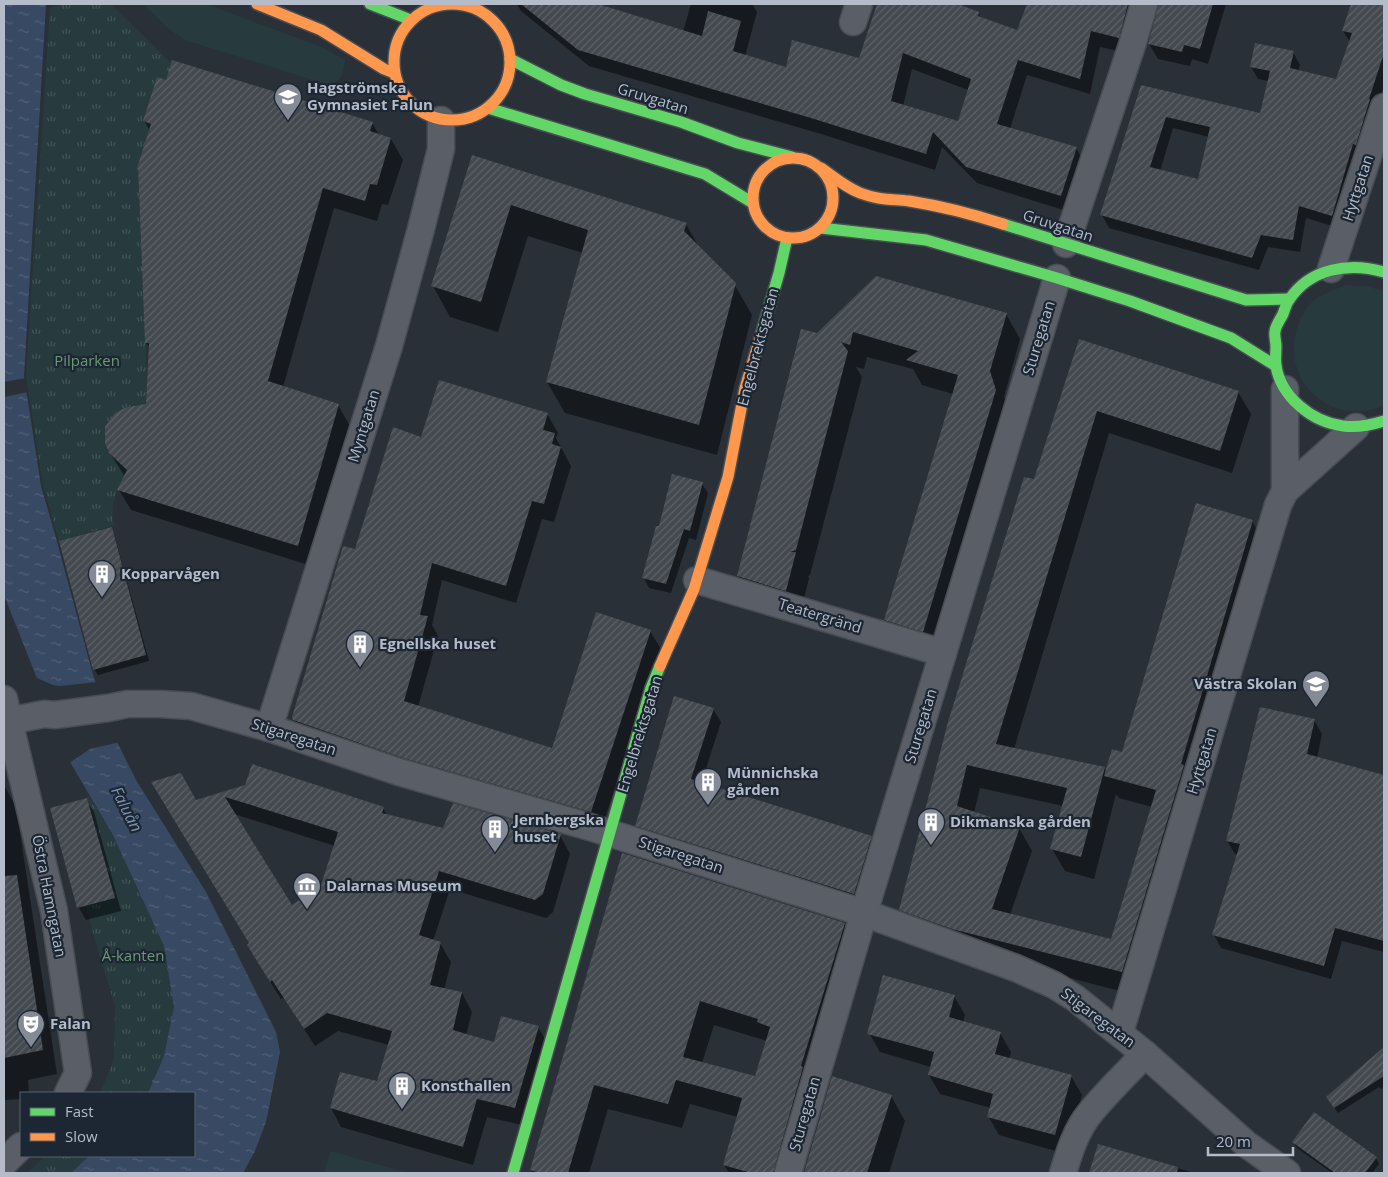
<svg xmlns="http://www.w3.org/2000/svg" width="1388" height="1177" viewBox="0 0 1388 1177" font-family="'Open Sans',sans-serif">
<defs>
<pattern id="park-tufts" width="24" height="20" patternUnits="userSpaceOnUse" patternTransform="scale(1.25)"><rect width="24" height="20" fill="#273a3e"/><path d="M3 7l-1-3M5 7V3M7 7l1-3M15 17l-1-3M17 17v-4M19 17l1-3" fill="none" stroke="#445559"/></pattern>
<pattern id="water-ripples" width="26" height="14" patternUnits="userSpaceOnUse" patternTransform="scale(1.25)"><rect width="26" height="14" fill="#384963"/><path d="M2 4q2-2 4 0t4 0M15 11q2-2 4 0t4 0" fill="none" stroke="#526178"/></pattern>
<pattern id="building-hatch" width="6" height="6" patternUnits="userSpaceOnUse" patternTransform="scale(1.25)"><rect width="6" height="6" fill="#444950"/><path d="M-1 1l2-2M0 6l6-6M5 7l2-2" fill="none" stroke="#5d6168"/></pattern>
</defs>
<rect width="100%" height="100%" fill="#2a3038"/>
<g fill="#273a3e">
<path d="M143,4H206L324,48L345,60C344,72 340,86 326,84L185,40L169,29Z"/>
<path d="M1346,285L1366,286L1384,291V405C1375,410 1362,412 1351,411C1312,407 1286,371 1296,332C1299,321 1304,310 1312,302C1323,293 1334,290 1346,285Z"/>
<path d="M331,1151L408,1173H324Z"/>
</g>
<g fill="url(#park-tufts)">
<path d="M60,4H111L171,63L166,80L157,77L143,121L164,128L161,137L148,133L138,165L147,385L146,405C140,405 133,405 127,407C109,413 97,438 110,454C114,460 122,464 128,468C119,486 108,505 114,525L59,541L43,485L26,376L50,8Z"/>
<path d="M87,793L113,835L164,946L174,1007L164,1056L148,1093H100L114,1060L115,1006L85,906L115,898L87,798Z"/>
<path d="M45,1156H89L71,1173H27Z"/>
</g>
<path fill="url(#water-ripples)" d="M4,4H46L24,376L41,486L56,538L93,675L118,744L136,780L206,892L276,1032L280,1052L266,1122L255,1151L243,1173H71L89,1156H194V1093H148L164,1056L174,1007L164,946L113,835L70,762L4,595Z"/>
<g fill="#2a3038">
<path d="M26,378L28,392L4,397V382Z"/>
<path d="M32,676L53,685L60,686L98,682L120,742L90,749L68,764Z"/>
</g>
<g fill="#0007" fill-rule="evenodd">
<path d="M517,4H598L601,6L683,32L691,4H752L757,12L745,56L787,68L860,59L878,4H954L978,13L981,18L1018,32L1029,4H1137L1128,53L1100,47L1090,94L1027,75L1010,129L1076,148L1086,165L1070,212L977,183L942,147L935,170L821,134L589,66L521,11ZM912,69L968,90L959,122L903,106Z"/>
<path d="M1160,4L1165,5L1166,4H1226L1208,64L1192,59L1190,66L1158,59L1149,44Z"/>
<path d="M1352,4H1384V85L1339,228L1306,218L1300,252L1268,247L1259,270L1109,228L1102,215L1142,86L1261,114L1268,81L1258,79L1251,67L1293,52L1300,65L1298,72L1337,81L1350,42L1343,31ZM1173,128L1209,137L1199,180L1160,171Z"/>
<path d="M167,82L372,123L379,135L391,139L403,160L388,205L382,204L377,221L334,208L283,387L338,405L350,426L309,565L131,510L119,490L125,477L110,453L148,405L150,349L146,343L150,131L144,121Z"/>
<path d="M473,156L686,224L700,249L734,284L752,315L717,455L565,413L547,382L583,253L528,236L498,332L450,317L433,286Z"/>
<path d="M1006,314L1020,339L1004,397L1010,416L938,656L900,645L885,620L953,394L922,385L913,369L867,357L864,369L856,367L862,377L810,575L808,576L809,578L800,615L752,601L738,576L818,334Z"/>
<path d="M1080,341L1238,392L1251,414L1232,473L1109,433L1014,749L1104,768L1106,773L1123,753L1252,521L1265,544L1135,995L966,951L914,932L901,910ZM980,788L1063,806L1052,849L1065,871L1094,879L1116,794L1119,798L1152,807L1112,940L1010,915L1032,851L1019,828L974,813Z"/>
<path d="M547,414L558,433L556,438L571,466L554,522L542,519L516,603L442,580L432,625L438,636L418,707L553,749L650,631L661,649L601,830L305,739L294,720L356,551L422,439Z"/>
<path d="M702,484L708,493L696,540L689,538L671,593L649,588L644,578L659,528Z"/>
<path d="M111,528L114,534L149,661L98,675L94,669Z"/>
<path d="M713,709L721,722L701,784L871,838L878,850L861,906L644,838L637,825Z"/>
<path d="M1314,720L1322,734L1317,758L1384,776V952L1342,941L1331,979L1221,948L1214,935L1238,855L1235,854L1227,841Z"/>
<path d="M4,785L16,807L57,1074L28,1080L29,1093H21V1099L4,1100Z"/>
<path d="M246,786L383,808L387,815L444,830L560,835L570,854L553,912L546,918L450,889L433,941L440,943L451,962L444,990L462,993L472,1012L466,1035L495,1043L538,1027L549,1046L526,1126L487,1117L473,1165L341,1127L331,1108L378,1082L389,1045L338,1031L315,1046L284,998L281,999L259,964L196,801ZM234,814L335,846L322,886L291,907Z"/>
<path d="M86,800L94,812L121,911L86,920L79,908L51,809Z"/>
<path d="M622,854L844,924L859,949L793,1173H729L724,1165L738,1117L690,1104L682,1128L608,1109L589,1173H533L531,1170ZM714,1025L767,1041L755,1078L702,1063Z"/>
<path d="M954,996L965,1015L963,1023L1000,1033L1011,1052L1009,1059L1071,1076L1082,1095L1066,1154L999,1135L988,1116L991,1108L940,1094L929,1075L931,1067L880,1052L869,1033Z"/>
<path d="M1384,1049V1086L1381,1089L1379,1087L1338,1113L1327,1097Z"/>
<path d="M833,1077L891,1096L905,1121L889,1173H805Z"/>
<path d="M1294,1143L1376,1158L1379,1164L1372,1173H1332L1297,1148Z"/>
<path d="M1099,1145L1194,1173H1090Z"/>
</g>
<g fill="url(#building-hatch)" fill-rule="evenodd">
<path d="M521,4H598L702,36L708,11L741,21L733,51L786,67L792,40L859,58L877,4H958L979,12L978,16L1017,30L1027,4H1128L1119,38L1091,31L1080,79L1018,60L997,124L1077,147L1061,196L966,167L933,132L926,154L811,118L578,50ZM903,53L971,79L958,121L891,101Z"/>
<path d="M1159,4H1213L1200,49L1184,45L1182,52L1148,44Z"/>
<path d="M1351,4H1384V53L1369,99H1370L1356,145L1353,144L1332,216L1299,206L1293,240L1261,235L1252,258L1100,215L1141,85L1260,113L1270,71L1250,67L1255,43L1294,51L1290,68L1336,79L1352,33L1342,31ZM1166,117L1210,127L1198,179L1150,167Z"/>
<path d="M172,60L373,122L370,131L391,138L377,185L370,184L365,201L323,188L268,381L339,404L298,546L117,490L127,470L109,453L105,443V427L115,413L127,407L146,404L149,343H145L138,165L151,124L143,121L157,77L166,80Z"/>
<path d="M472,155L687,223L684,231L736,283L699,425L546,382L588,230L511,205L481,302L431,286Z"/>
<path d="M876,276L1007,313L990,371L996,390L923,632L884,620L958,375L906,360L918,351L853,332L850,345L841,342L848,351L796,550L790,552H796L786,591L737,576L801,329L817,333Z"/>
<path d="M1079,339L1239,391L1220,451L1097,411L996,744L1105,767L1081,857L1050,849L1067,788L967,765L957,806L1020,827L992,909L1111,939L1156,790L1104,776L1112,749L1122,752L1196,503L1253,520L1181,764L1184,765L1122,972L952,929L899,910L948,722L1024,477L1034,479Z"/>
<path d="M439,380L548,413L543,430L555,433L552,444L561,447L544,504L532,501L506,586L432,563L420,615L428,616L404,701L552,748L596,612L651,630L591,812L403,758L293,720L292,717L343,546L355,549L393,427L421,437Z"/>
<path d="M672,474L703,482L690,531L684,529L666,584L642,578L656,526H659Z"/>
<path d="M112,527L146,655L93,670L59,541Z"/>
<path d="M674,696L714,708L691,779L872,836L854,894L635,826Z"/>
<path d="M1260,707L1315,719L1307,754L1384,775V941L1335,928L1324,966L1212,935L1240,844L1226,841Z"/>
<path d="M252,764L384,807L382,813L443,828L453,803L561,834L543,894L535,900L439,871L419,935L441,942L430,985L462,992L453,1030L494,1042L501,1016L539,1026L515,1108L477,1099L463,1147L330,1108L340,1072L377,1081L392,1031L327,1013L304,1029L272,980L270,982L247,945L249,943L151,782L181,773L196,800L245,785ZM225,797L338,832L321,885L292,905Z"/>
<path d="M87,798L115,898L77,908L50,808Z"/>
<path d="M622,853L845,923L801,1066L803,1067L773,1173H751L723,1165L742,1098L676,1080L668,1104L594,1085L568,1173H540L530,1170ZM700,1001L758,1019L757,1022L770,1027L755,1076L683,1057Z"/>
<path d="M17,875L43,1050L4,1058V876Z"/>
<path d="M883,975L955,995L949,1017L1001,1032L995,1054L1072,1075L1055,1135L987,1117L993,1094L928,1075L934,1052L867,1034Z"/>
<path d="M1384,1047V1076L1334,1108L1326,1097Z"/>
<path d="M832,1076L892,1095L867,1173H804Z"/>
<path d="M1314,1112L1377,1157L1365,1173H1335L1292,1142Z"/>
<path d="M1098,1144L1178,1167L1177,1173H1089Z"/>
</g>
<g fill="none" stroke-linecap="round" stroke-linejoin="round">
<g stroke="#484c53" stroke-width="29">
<g id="street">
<path d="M853,22L859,4"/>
<path d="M1066,244L1132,45L1144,4"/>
<path d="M1331,269L1384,107"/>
<path d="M1285,491V389"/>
<path d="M697,580L943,653"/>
<path d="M4,699L54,911L78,1073L68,1093"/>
<path d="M4,722L44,714L55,715L108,708L128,704H160L191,706L269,728L399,772L590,827L864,913L1016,968L1054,985L1075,998L1145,1054L1246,1144L1287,1173"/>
<path d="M269,728L389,346L421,229L441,149V120"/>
<path d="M1120,1032L1278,505L1285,491L1356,427"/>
<path d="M4,1163L21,1146"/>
<path d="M788,1173L864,913L1057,278"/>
<path d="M1063,1173C1069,1153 1076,1130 1090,1113C1107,1092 1127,1073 1145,1054"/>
</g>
</g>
<g stroke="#484c53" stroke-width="14">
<g id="fast">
<path d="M370,4L411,20"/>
<path d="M510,59L561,85L585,94L681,122L738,143L792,157"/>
<path d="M488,108L705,174L753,203"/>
<path d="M1003,224L1246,300L1289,299"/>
<path d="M821,228L926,240L1057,278L1130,301L1231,338L1276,366"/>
<path d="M1384,272C1349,262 1310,268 1289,300C1286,304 1285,309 1283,314C1280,320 1276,325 1275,331C1274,336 1276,342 1276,346C1276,353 1275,359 1276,366C1281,397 1312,422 1343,426C1357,428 1371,425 1384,421"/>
<path d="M761,335L779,273L787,238"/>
<path d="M513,1173L651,688L660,666"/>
</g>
</g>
<g stroke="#484c53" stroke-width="14">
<g id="slow">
<path d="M257,4L321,30L384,69L394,73"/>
<circle cx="452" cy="62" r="58"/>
<circle cx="793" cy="198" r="40"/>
<path d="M821,168C834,177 845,187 860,193C878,200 891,199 909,201C941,206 972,214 1003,224"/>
<path d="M660,666L694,589L728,477L745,388L761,335"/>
</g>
</g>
<use href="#street" stroke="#5a5e66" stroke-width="26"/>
<use href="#fast" stroke="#63d668" stroke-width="11"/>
<use href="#slow" stroke="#ff974d" stroke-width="11"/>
</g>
<defs>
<g id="school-pin" transform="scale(1.4375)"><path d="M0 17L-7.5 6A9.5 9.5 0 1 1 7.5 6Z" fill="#848b96" stroke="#1d2633"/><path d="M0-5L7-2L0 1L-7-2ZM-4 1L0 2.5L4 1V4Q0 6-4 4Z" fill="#fff"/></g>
<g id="building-pin" transform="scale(1.4375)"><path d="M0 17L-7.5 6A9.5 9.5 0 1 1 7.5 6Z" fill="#848b96" stroke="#1d2633"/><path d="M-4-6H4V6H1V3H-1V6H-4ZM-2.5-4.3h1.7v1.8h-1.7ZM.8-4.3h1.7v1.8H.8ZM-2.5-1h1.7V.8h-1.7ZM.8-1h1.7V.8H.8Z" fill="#fff"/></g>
<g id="museum-pin" transform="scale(1.4375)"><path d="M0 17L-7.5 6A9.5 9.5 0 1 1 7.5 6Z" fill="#848b96" stroke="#1d2633"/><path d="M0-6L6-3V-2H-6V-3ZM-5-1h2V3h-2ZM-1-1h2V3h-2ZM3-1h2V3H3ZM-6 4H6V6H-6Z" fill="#fff"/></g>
<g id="theatre-pin" transform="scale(1.4375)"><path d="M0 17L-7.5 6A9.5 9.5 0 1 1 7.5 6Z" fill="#848b96" stroke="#1d2633"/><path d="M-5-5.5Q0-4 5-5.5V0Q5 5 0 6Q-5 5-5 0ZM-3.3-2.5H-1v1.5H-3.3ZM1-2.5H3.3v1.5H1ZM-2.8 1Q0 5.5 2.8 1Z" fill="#fff"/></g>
</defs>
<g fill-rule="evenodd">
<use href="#school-pin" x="288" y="97"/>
<use href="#building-pin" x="102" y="574"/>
<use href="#building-pin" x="360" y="644"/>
<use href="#school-pin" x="1316" y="684"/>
<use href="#building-pin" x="708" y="782"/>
<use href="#building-pin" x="931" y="822"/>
<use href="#building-pin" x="495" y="829"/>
<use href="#museum-pin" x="307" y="886"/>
<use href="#theatre-pin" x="31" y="1024"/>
<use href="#building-pin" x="402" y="1086"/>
</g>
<g text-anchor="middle" stroke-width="4.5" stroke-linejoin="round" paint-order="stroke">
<g font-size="15" font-weight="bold" fill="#b4bcc9" stroke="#1d2633" text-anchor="start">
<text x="307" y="93">Hagströmska<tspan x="307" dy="17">Gymnasiet Falun</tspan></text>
<text x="121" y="579">Kopparvågen</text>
<text x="379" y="649">Egnellska huset</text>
<text x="1297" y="689" text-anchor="end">Västra Skolan</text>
<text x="727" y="778">Münnichska<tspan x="727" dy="17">gården</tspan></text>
<text x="514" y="825">Jernbergska<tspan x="514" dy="17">huset</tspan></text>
<text x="950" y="827">Dikmanska gården</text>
<text x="326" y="891">Dalarnas Museum</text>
<text x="50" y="1029">Falan</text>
<text x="421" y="1091">Konsthallen</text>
</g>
<g font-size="15" fill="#b4bcc9" stroke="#1d2633">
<text transform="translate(653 99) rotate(17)" y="5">Gruvgatan</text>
<text transform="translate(1358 188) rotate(-72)" y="5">Hyttgatan</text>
<text transform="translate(1058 226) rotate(18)" y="5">Gruvgatan</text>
<text transform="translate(1039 338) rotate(-73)" y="5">Sturegatan</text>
<text transform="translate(758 347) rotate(-75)" y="5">Engelbrektsgatan</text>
<text transform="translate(364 426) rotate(-73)" y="5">Myntgatan</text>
<text transform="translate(820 616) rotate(17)" y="5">Teatergränd</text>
<text transform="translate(921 726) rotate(-73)" y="5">Sturegatan</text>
<text transform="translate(640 734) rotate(-73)" y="5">Engelbrektsgatan</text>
<text transform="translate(294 737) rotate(18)" y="5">Stigaregatan</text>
<text transform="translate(1202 761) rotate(-73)" y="5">Hyttgatan</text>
<text transform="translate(681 855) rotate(18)" y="5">Stigaregatan</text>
<text transform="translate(49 896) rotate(79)" y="5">Östra Hamngatan</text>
<text transform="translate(1098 1018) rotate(37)" y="5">Stigaregatan</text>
<text transform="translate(805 1114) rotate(-74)" y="5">Sturegatan</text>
</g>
<g font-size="15" fill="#6b9a76" stroke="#1d2633">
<text x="87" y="366">Pilparken</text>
<text x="133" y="961">Å-kanten</text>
</g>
<g font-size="16" font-style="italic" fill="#7c92b1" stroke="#1d2633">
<text transform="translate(127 809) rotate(63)" y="6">Faluån</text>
</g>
</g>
<rect width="1388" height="1177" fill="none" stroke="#b4bcc9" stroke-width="10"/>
<rect x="20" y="1092" width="175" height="65" fill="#1d2633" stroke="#59626f"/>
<rect x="30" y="1108" width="25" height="8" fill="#63d668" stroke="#59626f"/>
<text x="65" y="1117" font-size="15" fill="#b4bcc9">Fast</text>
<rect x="30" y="1133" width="25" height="8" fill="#ff974d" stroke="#59626f"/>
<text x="65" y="1142" font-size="15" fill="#b4bcc9">Slow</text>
<path d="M1208 1147v8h85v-8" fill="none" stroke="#b4bcc9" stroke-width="2.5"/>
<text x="1216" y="1147" font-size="15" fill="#b4bcc9" stroke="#1d2633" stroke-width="4" paint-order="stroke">20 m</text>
</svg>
